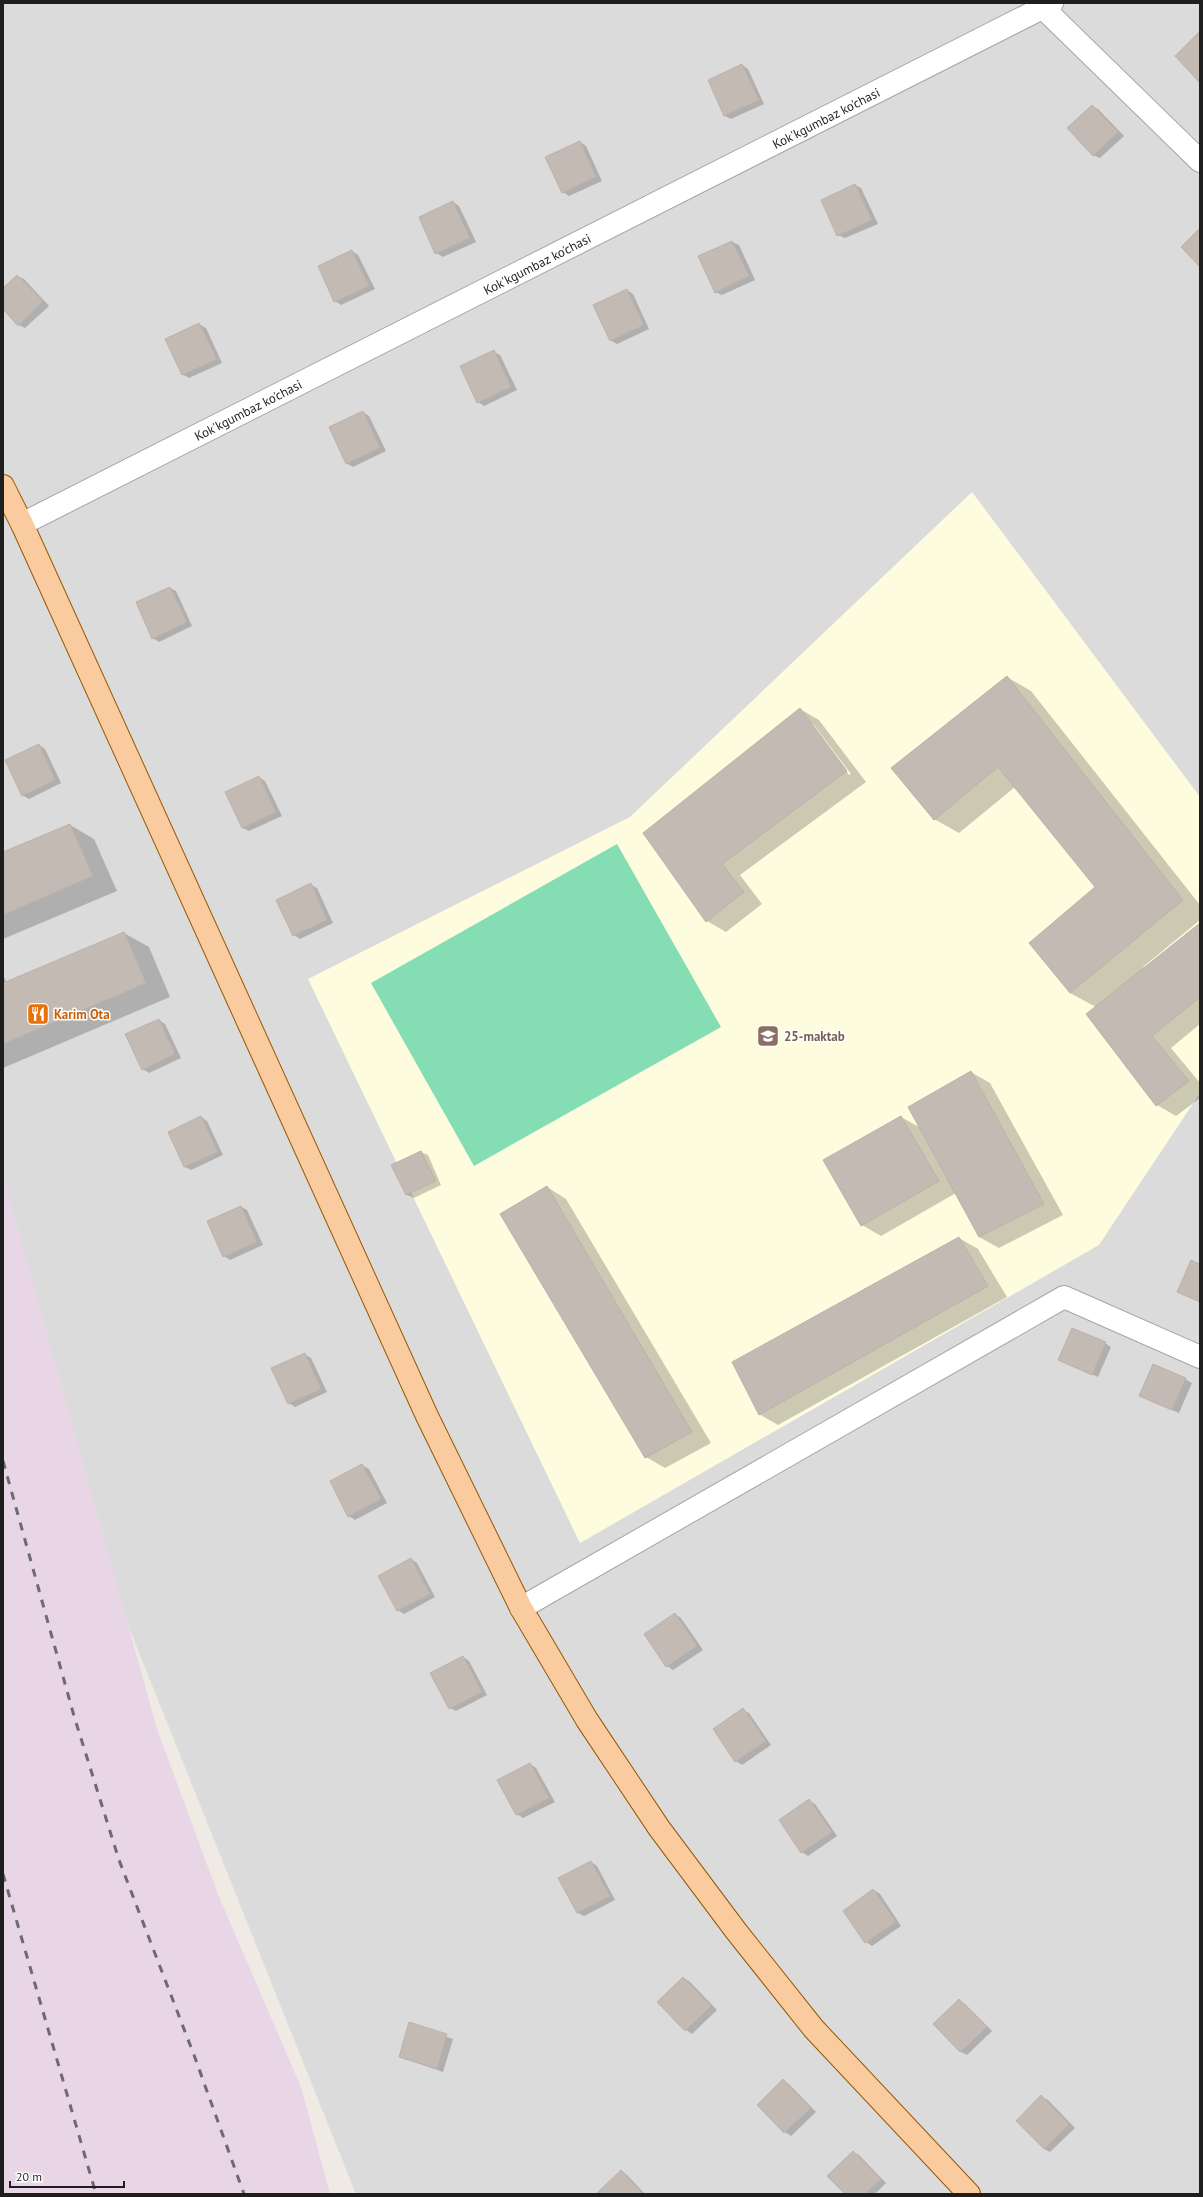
<svg xmlns="http://www.w3.org/2000/svg" width="1203" height="2197" viewBox="0 0 1203 2197" font-family="'PT Sans',sans-serif">
<rect width="100%" height="100%" fill="#efeae4"/>
<path fill="#dcdbdb" d="M3,3H1200V2194H356L110,1580L3,1273Z"/>
<path fill="#e8d6e6" d="M3,1175L157,1729L219,1897L301,2087L330,2194H3Z"/>
<path fill="#fefcde" d="M972,492L1200,797V1093L1099,1245L580,1543L308,979L630,817Z"/>
<path fill="#84ddb3" d="M617,844L721,1027L474,1166L371,983Z"/>
<g fill="#0003" fill-rule="evenodd">
<path d="M742,65L748,69L764,104L731,119L725,116L709,81Z"/>
<path d="M1092,106L1098,109L1124,136L1100,158L1093,155Z"/>
<path d="M580,142L586,146L602,181L569,196L563,192Z"/>
<path d="M855,185L861,188L878,224L845,238L838,235Z"/>
<path d="M453,202L459,206L476,242L443,257L436,253Z"/>
<path d="M732,242L739,245L755,280L722,295L715,292Z"/>
<path d="M352,251L358,255L375,289L341,305L335,301Z"/>
<path d="M17,276L24,279L49,306L25,328L19,325L3,308V289Z"/>
<path d="M627,290L633,294L649,329L617,344L610,340Z"/>
<path d="M199,324L206,328L222,363L189,378L182,374Z"/>
<path d="M494,352L500,355L517,390L484,406L478,402Z"/>
<path d="M363,412L369,416L386,451L353,467L346,463Z"/>
<path d="M170,588L176,591L192,626L159,642L153,638Z"/>
<path d="M1007,677L1031,691L1200,905V920L1143,967L1144,968L1200,924V1024L1171,1048L1200,1083V1098L1176,1116L1157,1105L1096,1007L1070,993L1096,887L1015,787L959,833L934,819Z"/>
<path d="M800,709L819,720L866,782L740,875L762,904L726,932L707,921L644,833ZM811,724H813L851,774L849,775Z"/>
<path d="M39,745L45,749L61,783L29,799L22,795Z"/>
<path d="M259,777L265,781L282,816L249,831L243,828L226,792Z"/>
<path d="M70,825L94,839L117,891L3,939V853Z"/>
<path d="M311,885L317,888L333,923L300,939L294,935Z"/>
<path d="M124,933L149,947L170,997L3,1068V975L7,983Z"/>
<path d="M159,1020L165,1024L181,1058L149,1073L143,1069Z"/>
<path d="M971,1072L990,1083L1063,1215L999,1248L979,1237L956,1193L881,1236L862,1225L901,1117L921,1128Z"/>
<path d="M201,1117L207,1121L223,1155L191,1170L185,1167L169,1132Z"/>
<path d="M421,1152L428,1155L441,1185L414,1198L407,1195L393,1165Z"/>
<path d="M547,1187L566,1199L711,1443L665,1468L646,1457Z"/>
<path d="M241,1207L247,1210L263,1245L230,1260L224,1256Z"/>
<path d="M959,1238L978,1249L1007,1297L778,1425L759,1414Z"/>
<path d="M1105,1343L1111,1347L1098,1377L1066,1363Z"/>
<path d="M304,1354L311,1358L327,1392L295,1407L289,1403Z"/>
<path d="M1185,1379L1192,1383L1179,1413L1140,1396Z"/>
<path d="M362,1465L369,1469L387,1503L355,1520L349,1516Z"/>
<path d="M411,1559L417,1563L435,1597L404,1614L398,1610Z"/>
<path d="M675,1614L681,1618L703,1650L673,1670L667,1666L646,1634Z"/>
<path d="M463,1657L469,1661L487,1695L456,1711L450,1708Z"/>
<path d="M743,1710L749,1713L771,1745L742,1765L736,1761Z"/>
<path d="M530,1764L536,1768L555,1802L523,1818L517,1814Z"/>
<path d="M809,1801L815,1804L837,1836L808,1856L802,1852Z"/>
<path d="M591,1862L597,1866L615,1900L584,1916L578,1913L559,1879Z"/>
<path d="M874,1890L880,1894L901,1926L872,1946L866,1942Z"/>
<path d="M684,1978L690,1982L717,2010L692,2034L686,2030Z"/>
<path d="M959,2000L965,2004L992,2031L967,2055L961,2052L934,2024Z"/>
<path d="M410,2024L453,2039L443,2072L400,2057Z"/>
<path d="M783,2081L789,2084L816,2112L791,2136L785,2132L758,2105Z"/>
<path d="M1042,2097L1048,2100L1075,2128L1050,2152L1044,2149Z"/>
<path d="M853,2152L859,2155L886,2183L875,2194H846Z"/>
<path d="M621,2171L627,2175L645,2194H598Z"/>
</g>
<g fill="#c3bab4" stroke="#c0b0a7">
<path d="M1199,32H1200V83L1175,56Z"/>
<path d="M742,64L759,100L724,116L708,80Z"/>
<path d="M1092,105L1118,132L1093,156L1067,128Z"/>
<path d="M580,141L596,177L562,193L545,157Z"/>
<path d="M855,184L872,220L837,236L821,200Z"/>
<path d="M453,201L470,238L435,254L419,217Z"/>
<path d="M1200,228V267L1181,247Z"/>
<path d="M732,241L749,276L715,293L698,256Z"/>
<path d="M352,250L369,286L334,302L318,266Z"/>
<path d="M17,275L43,301L18,326L3,309V288Z"/>
<path d="M627,289L644,325L610,341L593,305Z"/>
<path d="M199,323L217,359L182,375L165,339Z"/>
<path d="M494,350L511,387L477,403L460,366Z"/>
<path d="M363,411L380,448L346,464L329,427Z"/>
<path d="M170,587L187,622L152,639L136,602Z"/>
<path d="M1007,676L1183,900L1070,993L1029,943L1095,887L998,767L934,820L891,768Z"/>
<path d="M800,708L847,771L722,864L744,892L706,922L643,833Z"/>
<path d="M39,744L55,780L22,796L5,760Z"/>
<path d="M259,776L276,812L242,828L225,792Z"/>
<path d="M70,824L93,876L3,915V852Z"/>
<path d="M311,883L327,920L293,936L276,900Z"/>
<path d="M1200,923V997L1152,1036L1189,1081L1156,1106L1086,1014Z"/>
<path d="M124,932L146,983L3,1044V983Z"/>
<path d="M159,1019L175,1054L142,1070L125,1034Z"/>
<path d="M971,1071L1044,1204L979,1237L908,1107Z"/>
<path d="M201,1116L218,1152L184,1167L168,1132Z"/>
<path d="M901,1116L939,1181L861,1226L823,1160Z"/>
<path d="M421,1151L436,1181L406,1195L391,1165Z"/>
<path d="M547,1186L692,1432L645,1458L500,1214Z"/>
<path d="M241,1206L257,1242L223,1257L207,1221Z"/>
<path d="M959,1237L988,1286L759,1415L732,1362Z"/>
<path d="M1191,1260L1200,1264V1302L1177,1292Z"/>
<path d="M1072,1328L1106,1342L1092,1375L1058,1360Z"/>
<path d="M305,1353L321,1389L288,1404L271,1368Z"/>
<path d="M1153,1364L1186,1378L1172,1410L1139,1396Z"/>
<path d="M362,1464L381,1499L348,1517L330,1481Z"/>
<path d="M411,1558L430,1594L397,1611L378,1576Z"/>
<path d="M675,1613L697,1646L666,1667L644,1634Z"/>
<path d="M463,1656L482,1692L449,1709L430,1673Z"/>
<path d="M743,1708L766,1741L735,1762L713,1729Z"/>
<path d="M530,1763L549,1798L516,1815L497,1780Z"/>
<path d="M809,1799L832,1832L801,1853L779,1820Z"/>
<path d="M591,1861L610,1896L577,1913L558,1878Z"/>
<path d="M873,1889L896,1922L865,1943L843,1911Z"/>
<path d="M683,1977L711,2006L685,2031L657,2002Z"/>
<path d="M959,1999L987,2027L960,2052L933,2024Z"/>
<path d="M409,2022L447,2034L437,2069L399,2057Z"/>
<path d="M783,2079L811,2108L784,2133L757,2105Z"/>
<path d="M1041,2095L1069,2124L1044,2149L1016,2121Z"/>
<path d="M853,2151L881,2179L865,2194H845L827,2176Z"/>
<path d="M621,2170L643,2194H596Z"/>
</g>
<g fill="none" stroke-linecap="round" stroke-linejoin="round">
<g stroke="#a5a5a5" stroke-width="24">
<g id="minor">
<path d="M1038,3L1200,161"/>
<path d="M22,524L1052,3"/>
<path d="M521,1608L1064,1297L1200,1357"/>
</g>
</g>
<g stroke="#955803" stroke-width="24">
<path id="primary" d="M3,486L22,524L427,1416L521,1608L587,1720L659,1828L736,1931L814,2029L969,2194"/>
</g>
<use href="#minor" stroke="#fff" stroke-width="22"/>
<use href="#primary" stroke="#facb9e" stroke-width="22"/>
<g stroke="#6c6c6c" stroke-width="3" stroke-dasharray="8 8" stroke-linecap="butt">
<path d="M3,1461L74,1716L119,1860L194,2055L244,2194"/>
<path d="M3,1874L96,2194"/>
</g>
</g>
<defs>
<g id="restaurant-square" transform="scale(1.15)"><rect x="-9" y="-9" width="18" height="18" rx="4" fill="#e8710a" stroke="#fff"/><path d="M-5-6h1v4h1v-4h1v4h1v-4h1v5L-1.5 .5V6h-2V.5L-5-1ZM5-6V6H3V1.5H1.5Q1.5-4 5-6Z" fill="#fff"/></g>
<g id="school-square" transform="scale(1.15)"><rect x="-9" y="-9" width="18" height="18" rx="4" fill="#8d6e63" stroke="#fff"/><path d="M0-5L7-2L0 1L-7-2ZM-4 1L0 2.5L4 1V4Q0 6-4 4Z" fill="#fff"/></g>
</defs>
<g fill-rule="evenodd">
<use href="#restaurant-square" x="38" y="1014"/>
<use href="#school-square" x="768" y="1036"/>
</g>
<g text-anchor="middle" stroke-width="3" stroke-linejoin="round" paint-order="stroke">
<g font-size="13" fill="#1e1e1e" stroke="#fff">
<text transform="translate(826 118) rotate(-27)" y="5">Kok'kgumbaz ko'chasi</text>
<text transform="translate(537 264) rotate(-27)" y="5">Kok'kgumbaz ko'chasi</text>
<text transform="translate(248 410) rotate(-27)" y="5">Kok'kgumbaz ko'chasi</text>
</g>
<g font-size="13" font-weight="bold" fill="#c56008" stroke="#fff" text-anchor="start">
<text x="54" y="1019">Karim Ota</text>
</g>
<g font-size="13" font-weight="bold" fill="#785e54" stroke="#fff" text-anchor="start">
<text x="784" y="1041">25-maktab</text>
</g>
</g>
<rect width="1203" height="2197" fill="none" stroke="#1e1e1e" stroke-width="8"/>
<path d="M10 2181v6h114v-6" fill="none" stroke="#1e1e1e" stroke-width="2"/>
<text x="16" y="2181" font-size="12" fill="#1e1e1e" stroke="#ffffff" stroke-width="3" paint-order="stroke">20 m</text>
</svg>
